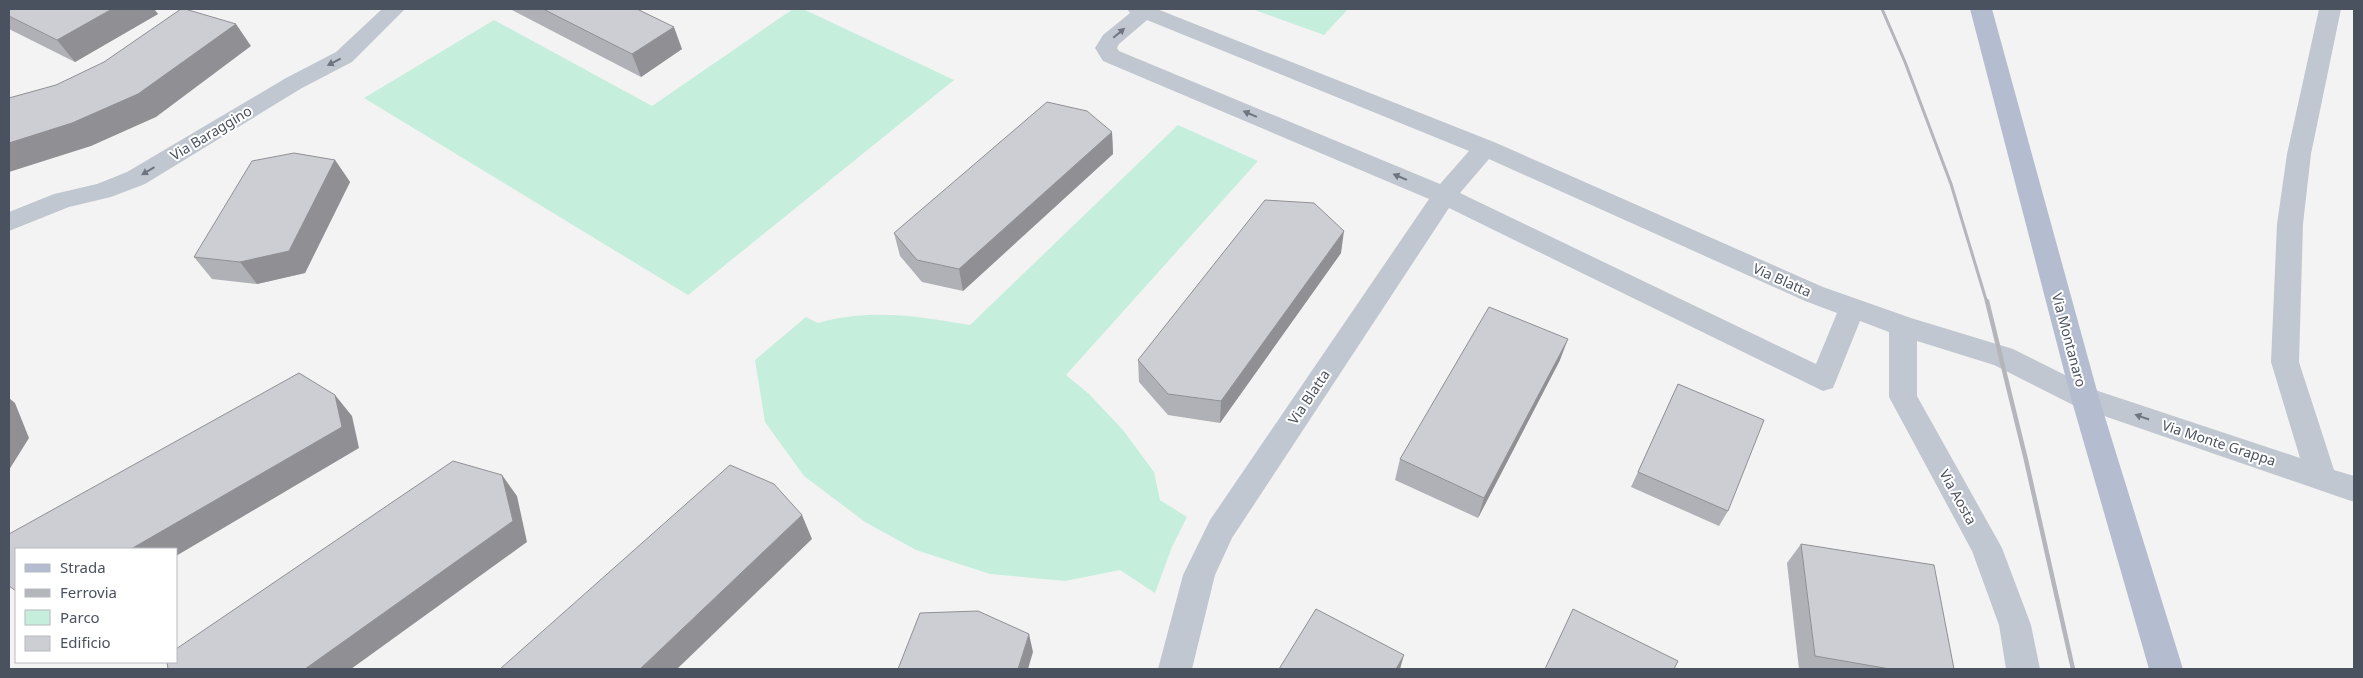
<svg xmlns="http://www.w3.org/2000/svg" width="2363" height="678" viewBox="0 0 2363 678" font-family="'Noto Sans',sans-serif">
<rect width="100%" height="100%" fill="#f4f3f3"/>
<g fill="#c5eedc">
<path d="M793,9H803L954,80L688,295L364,98L494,20L652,106Z"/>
<path d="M1252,9H1348L1324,35Z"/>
<path d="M1178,125L1258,161L1066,375L1089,394L1123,430L1154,472L1160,500L1187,517L1172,547L1155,593L1120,570L1065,581L990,574L916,550L865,522L804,476L765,422L755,360L806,317L818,323C868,308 919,316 970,325Z"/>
</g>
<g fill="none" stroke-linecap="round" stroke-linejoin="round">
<g fill="#c1c7d0" fill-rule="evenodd">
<path d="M382,9H405L352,62L302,88L145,184L111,197L69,207L9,231V212L54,194L97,184L127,172L286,78L336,52Z"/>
<path d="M1127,9H1157L1494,142L1823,287L1911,318L2013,349L2095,390L2300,458L2271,362L2277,224L2287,154L2319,9H2341L2311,154L2303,224L2299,362L2334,470L2354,476V502L2075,406L1994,365L1917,341V396L2002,548L2031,625L2040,669H2006L1999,625L1972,551L1889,397V332L1860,321L1833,388L1823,391L1449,208L1232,538L1215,575L1192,669H1158L1183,575L1210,520L1429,199L1103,61L1095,48L1103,35L1130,13ZM1147,20L1469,151L1440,184L1119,51L1117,48L1119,44ZM1489,159L1805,301L1837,313L1816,364L1460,193Z"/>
</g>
<path fill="#b4bdcf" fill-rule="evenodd" d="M1970,9H1992L2099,398L2183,669H2149L2071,398Z"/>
<path stroke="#b5b6bc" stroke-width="3" d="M1882,9L1905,62L1951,184L1987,303"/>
<path stroke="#b5b6bc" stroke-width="4.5" d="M1987,301L2026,460L2073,669"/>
</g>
<g fill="#b0b1b6">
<path d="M9,9H154L158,14L75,62L9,29Z"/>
<path d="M510,9H637L682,49L641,77Z"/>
<path d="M1112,132L1113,154L963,291L922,282L900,256L894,233Z"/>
<path d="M335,160L350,182L305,273L257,284L212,279L194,257Z"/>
<path d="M1341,253L1220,423L1168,415L1139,382L1138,360Z"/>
<path d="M1560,360L1478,518L1395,480L1400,459Z"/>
<path d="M1678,384L1728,511L1719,526L1631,487Z"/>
<path d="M1801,544L1954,669H1799L1787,563Z"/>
</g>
<g fill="#909094">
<path d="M112,9H154L158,14L75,62L57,40Z"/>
<path d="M236,24L251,46L156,117L91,146L9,172V143Z"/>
<path d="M674,27L682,49L641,77L632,54Z"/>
<path d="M1112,132L1113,154L963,291L959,269Z"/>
<path d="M335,160L350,182L305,273L257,284L240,262Z"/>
<path d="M1344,231L1341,253L1220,423L1221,401Z"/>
<path d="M1568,339L1560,360L1478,518L1484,498Z"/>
<path d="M335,395L352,416L359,448L176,556V549H131Z"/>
<path d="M9,398L15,403L29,438L9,470Z"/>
<path d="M502,475L517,496L527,542L351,669H305Z"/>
<path d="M802,515L812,539L677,669H640Z"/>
<path d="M1029,634L1033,652L1028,669H1018Z"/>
<path d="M1404,655L1400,669H1396Z"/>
</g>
<g fill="#cdced4" stroke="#909094">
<path d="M9,9H112L57,40L9,16Z"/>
<path d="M181,9H185L236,24L138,94L72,123L9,143V98L56,85L104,62Z"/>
<path d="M543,9H637L674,27L632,54Z"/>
<path d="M1047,102L1087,111L1112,132L959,269L917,260L894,233Z"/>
<path d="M294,153L335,160L289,251L240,262L194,257L252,161Z"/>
<path d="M1265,200L1314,203L1344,231L1221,401L1168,394L1138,360Z"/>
<path d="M1489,307L1568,339L1484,498L1400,459Z"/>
<path d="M299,373L335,395L342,427L131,549H16V591L9,586V534Z"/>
<path d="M1678,384L1764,420L1728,511L1638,472Z"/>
<path d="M453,461L502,475L513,521L305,669H168L167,662H176V649Z"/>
<path d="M730,465L774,484L802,515L640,669H500Z"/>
<path d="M1801,544L1934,565L1954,669H1890L1815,656Z"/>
<path d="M1316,609L1404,655L1396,669H1279Z"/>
<path d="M1573,609L1678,661L1674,669H1545Z"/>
<path d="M978,611L1029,634L1018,669H898L920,613Z"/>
</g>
<defs><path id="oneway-solid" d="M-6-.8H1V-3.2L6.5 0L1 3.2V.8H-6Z" transform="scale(1.25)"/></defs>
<g fill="#6e7581">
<use href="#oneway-solid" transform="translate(1119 33) rotate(-40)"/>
<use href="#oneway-solid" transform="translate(334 62) rotate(153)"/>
<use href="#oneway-solid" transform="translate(1250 114) rotate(-157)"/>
<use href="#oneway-solid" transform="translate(148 171) rotate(149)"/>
<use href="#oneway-solid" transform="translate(1400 177) rotate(-157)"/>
<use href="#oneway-solid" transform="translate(2142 417) rotate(-161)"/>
</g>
<g text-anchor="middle" stroke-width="4" stroke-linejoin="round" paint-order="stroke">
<g font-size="14" fill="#4b525f" stroke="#fff">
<text transform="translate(211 133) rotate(-31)" y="5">Via Baraggino</text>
<text transform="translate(1782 280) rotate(24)" y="5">Via Blatta</text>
<text transform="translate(2069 340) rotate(75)" y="5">Via Montanaro</text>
<text transform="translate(1309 397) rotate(-56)" y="5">Via Blatta</text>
<text transform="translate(2219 443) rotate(18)" y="5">Via Monte Grappa</text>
<text transform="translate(1958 497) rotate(61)" y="5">Via Aosta</text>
</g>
</g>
<rect width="2363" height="678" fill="none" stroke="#4b525f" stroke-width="20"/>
<rect x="15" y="548" width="162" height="115" fill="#ffffff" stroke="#b7babf"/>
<rect x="25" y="564" width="25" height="8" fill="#b4bdcf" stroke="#b7babf"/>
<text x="60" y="573" font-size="15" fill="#4b525f">Strada</text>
<rect x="25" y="589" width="25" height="8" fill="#b5b6bc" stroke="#b7babf"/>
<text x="60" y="598" font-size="15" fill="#4b525f">Ferrovia</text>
<rect x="25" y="610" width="25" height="15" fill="#c5eedc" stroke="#b7babf"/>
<text x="60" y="623" font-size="15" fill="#4b525f">Parco</text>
<rect x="25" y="636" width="25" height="15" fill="#cdced4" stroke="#b7babf"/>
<text x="60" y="648" font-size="15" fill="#4b525f">Edificio</text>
</svg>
